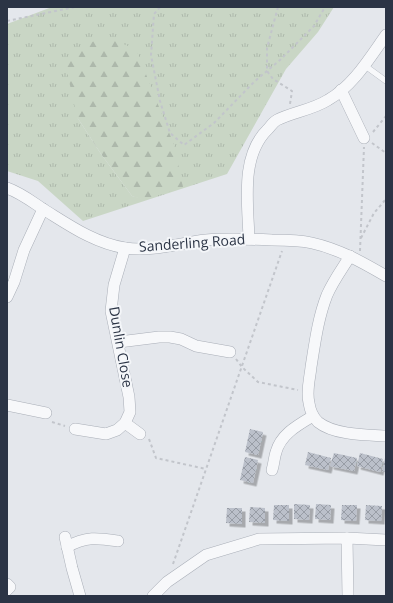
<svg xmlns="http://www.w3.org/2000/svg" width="393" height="603" viewBox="0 0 393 603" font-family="'Open Sans',sans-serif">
<defs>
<pattern id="grass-tufts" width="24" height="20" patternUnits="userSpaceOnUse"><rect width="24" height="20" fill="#c9d6c5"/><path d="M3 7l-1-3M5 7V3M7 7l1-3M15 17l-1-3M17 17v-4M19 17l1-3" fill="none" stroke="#adb8ab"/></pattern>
<pattern id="forest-firs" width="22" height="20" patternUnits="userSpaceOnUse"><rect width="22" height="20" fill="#c9d6c5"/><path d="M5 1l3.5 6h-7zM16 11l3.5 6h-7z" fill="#adb8ab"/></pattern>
<pattern id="building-cross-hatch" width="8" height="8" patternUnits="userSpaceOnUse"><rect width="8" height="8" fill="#bbc0ca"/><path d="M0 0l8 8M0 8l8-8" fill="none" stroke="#989da6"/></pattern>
<filter id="shadow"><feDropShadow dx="3.5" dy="3.5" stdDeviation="0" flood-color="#0004"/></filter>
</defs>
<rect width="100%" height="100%" fill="#e4e7ec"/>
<path fill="url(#grass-tufts)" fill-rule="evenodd" d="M52,7H334L318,32L286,69L227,174L83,221L38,181L7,171V24ZM77,117L144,199L132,196L101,154Z"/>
<path fill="url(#forest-firs)" d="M104,37L136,49L174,145L183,187L144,200L132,196L101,154L77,117L66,67L77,48Z"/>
<g fill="url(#building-cross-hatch)" filter="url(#shadow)">
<path d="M250,429L263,432L258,455L245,452Z"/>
<path d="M308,452L331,458L328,470L305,465Z"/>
<path d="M334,453L357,458L354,471L330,466Z"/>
<path d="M360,453L383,459L380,472L357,466Z"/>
<path d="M245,457L258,460L253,483L240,480Z"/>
<path d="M385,458H386V472L382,471Z"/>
<path d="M294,504L310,505L309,520L294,519Z"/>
<path d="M316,504L331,505L330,520L315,519Z"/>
<path d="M274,505H289V521L273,520Z"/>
<path d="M342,505H357L356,521L341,520Z"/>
<path d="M366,505L382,506L381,521L365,520Z"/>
<path d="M250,507L265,508V523L249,522Z"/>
<path d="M227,508H242V524L226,523Z"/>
</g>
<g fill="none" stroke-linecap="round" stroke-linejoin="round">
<g stroke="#a9aeb7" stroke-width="6">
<path id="lane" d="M364,65L386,81"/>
</g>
<g stroke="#a9aeb7" stroke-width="12">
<g id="street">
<path d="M341,90L364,138"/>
<path d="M7,188C21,193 31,201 43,209C69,225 94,243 125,248C152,252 179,243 206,240C228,238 250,239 272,240C285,240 299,240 312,243C339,249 362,262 386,276"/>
<path d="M249,239C248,203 240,156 268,129C271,126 273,122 277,120C293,112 312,110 328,100C353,86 369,59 386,35"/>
<path d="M350,256C342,269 333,281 327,295C318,318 315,342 311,367C310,378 306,391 309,403C310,410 313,417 318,422C334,435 366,435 386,436"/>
<path d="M7,297L14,282L24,250L43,209"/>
<path d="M119,342L159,337H170L181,339L196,346L230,352"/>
<path d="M7,405L46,413"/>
<path d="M125,423L140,434"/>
<path d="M75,429L106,434L117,430L125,423L130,412L129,397L111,311L114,285L125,248"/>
<path d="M272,470C274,464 274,458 276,452C281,434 298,425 313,416"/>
<path d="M65,537L72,568L80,596"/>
<path d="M347,538L348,596"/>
<path d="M67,547C86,536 98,538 118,541"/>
<path d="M7,584L10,587L7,590"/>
<path d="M153,596L167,582L206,555L259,539L347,538L386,540"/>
</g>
</g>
<g stroke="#c2c5cb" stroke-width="2" stroke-dasharray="3 3" stroke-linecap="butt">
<path d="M160,7L154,14L151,55L160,101L170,133L184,145L214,123L255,81L280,60L314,26L325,7"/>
<path d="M278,7L267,48V71L273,79L292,91L290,104"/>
<path d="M7,21L75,7"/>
<path d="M373,132L386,116"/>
<path d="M372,143L386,153"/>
<path d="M361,238L374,213L386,199"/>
<path d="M360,251L364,147"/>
<path d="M236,359L242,367L258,382L298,390"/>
<path d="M52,422L65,426"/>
<path d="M149,439L156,458L206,469"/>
<path d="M173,564L282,251"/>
</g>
<use href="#lane" stroke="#f7f8fa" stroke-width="5.5"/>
<use href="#street" stroke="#f7f8fa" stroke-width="11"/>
</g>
<g text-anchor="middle" stroke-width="4" stroke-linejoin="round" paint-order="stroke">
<g font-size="14" fill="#2b3445" stroke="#f4f6f9">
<text transform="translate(192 243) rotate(-4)" y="5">Sanderling Road</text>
<text transform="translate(121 347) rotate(80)" y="5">Dunlin Close</text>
</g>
</g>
<rect width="393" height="603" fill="none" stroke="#2b3445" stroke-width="16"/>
</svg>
